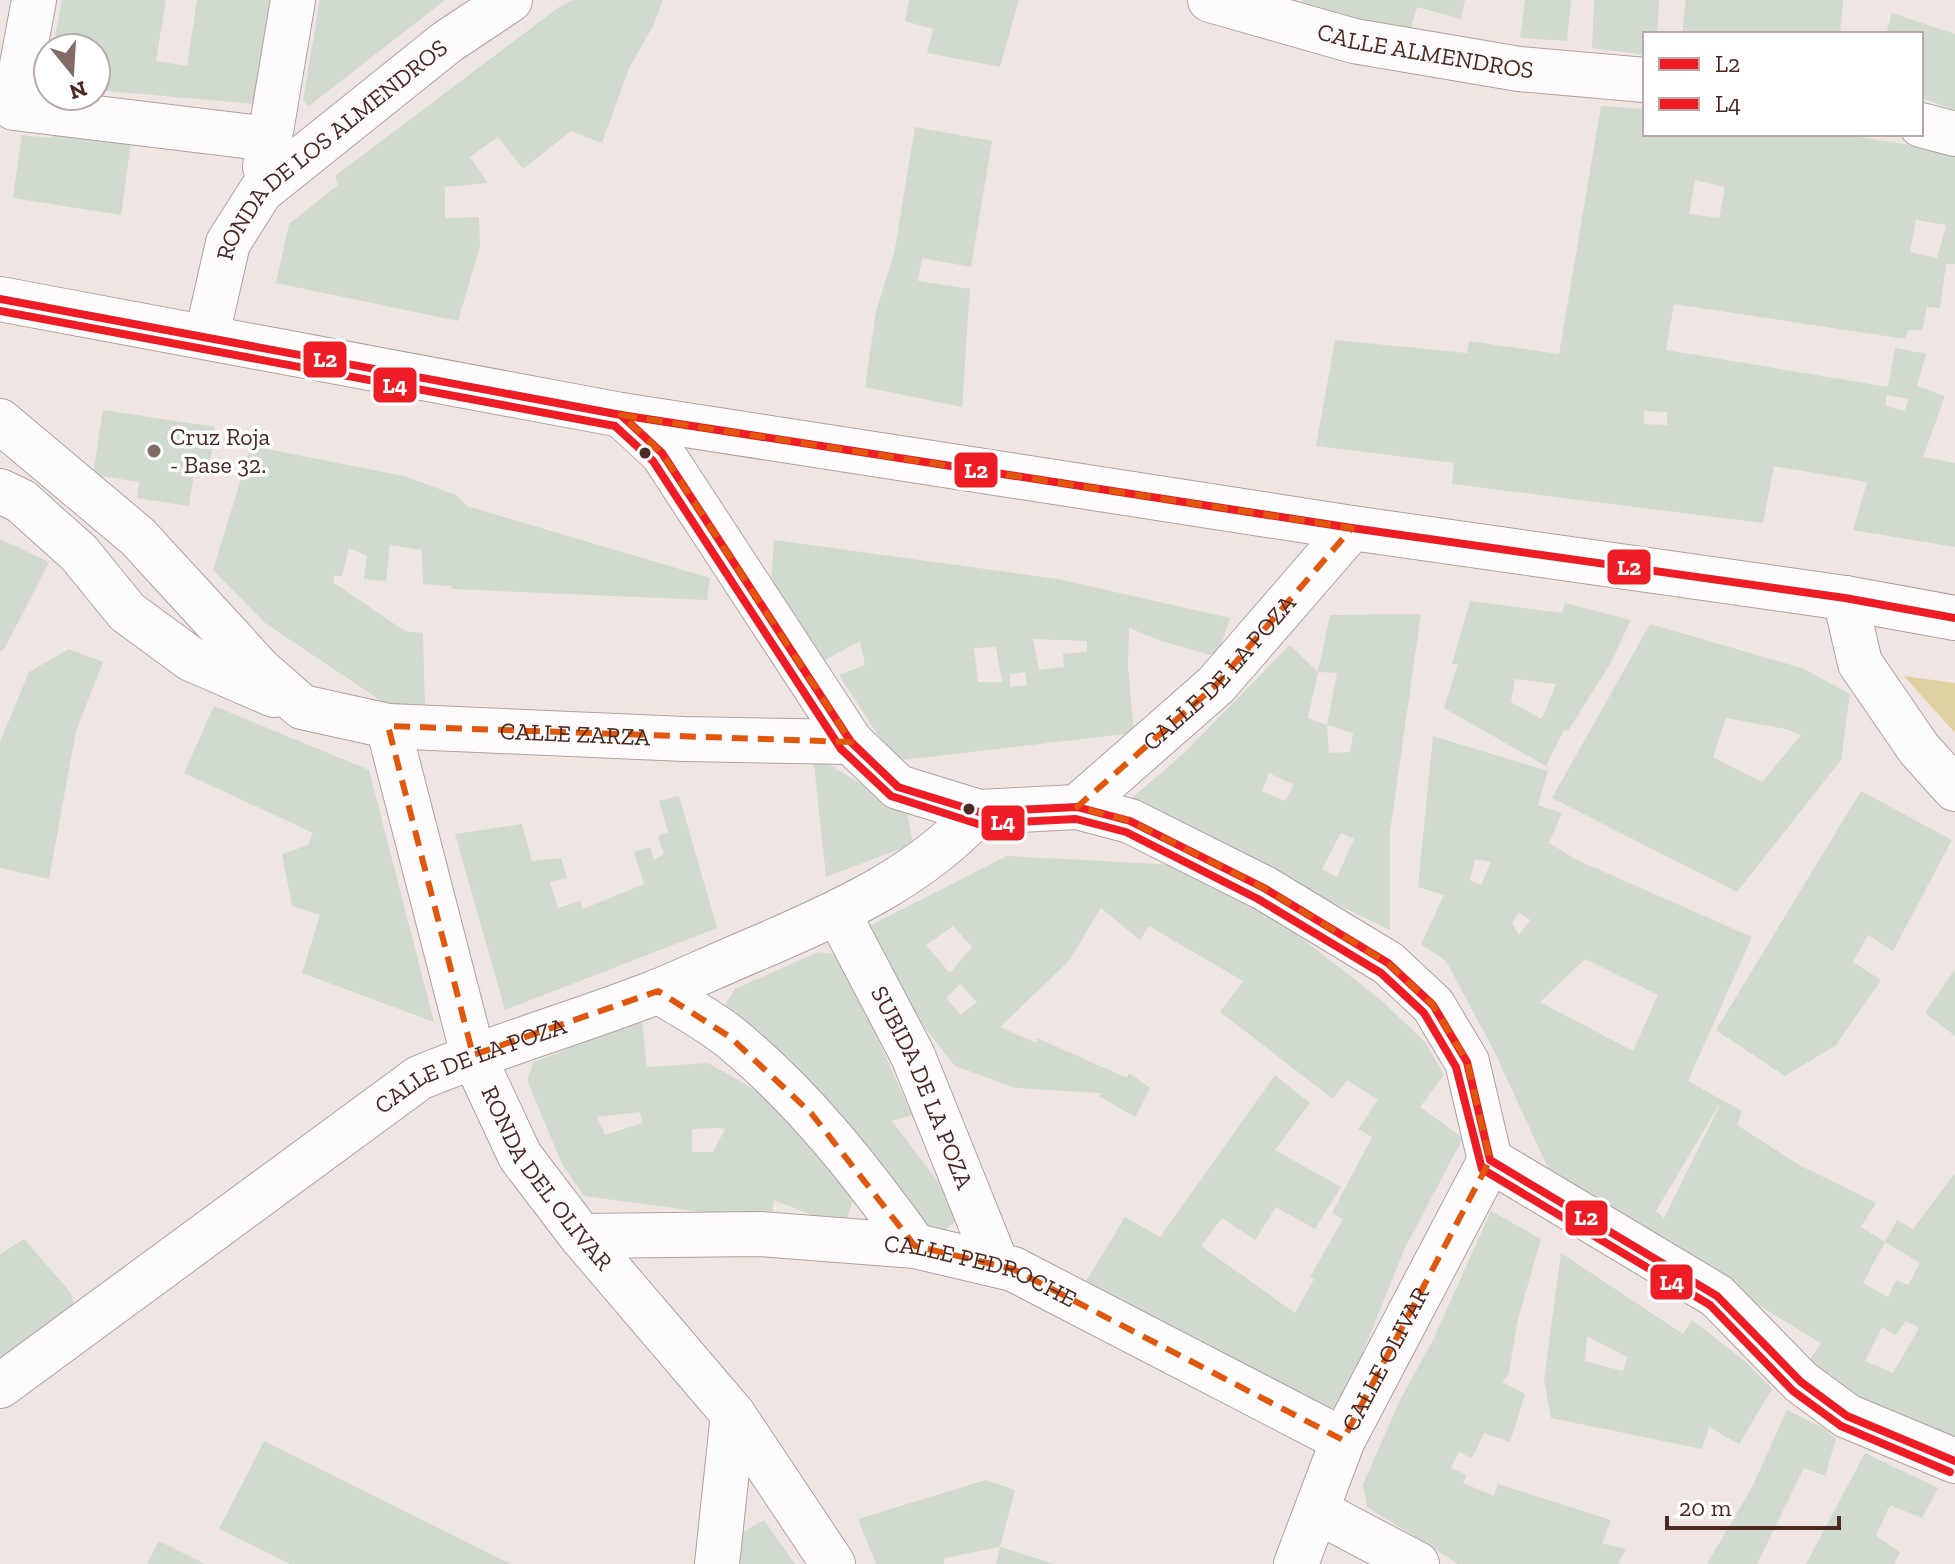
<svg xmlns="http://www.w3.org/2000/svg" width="1955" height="1564" viewBox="0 0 1955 1564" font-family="'Zilla Slab',serif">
<rect width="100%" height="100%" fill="#efe6e3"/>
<path fill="#e1d1a2" d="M1904,676L1955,683V733Z"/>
<g fill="#d0dacf" fill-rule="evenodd">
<path d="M62,0H166L156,61L187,66L197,0H271L254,104L96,90V48H53Z"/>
<path d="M320,0H445L309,106L303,101Z"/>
<path d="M573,0H663L653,26L629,68L602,143L571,131L523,169L498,137L470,157L488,183L445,187V218L479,217L480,246L458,321L276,283L289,224L338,185L335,176L559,7Z"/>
<path d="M909,0H1019L1000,67L927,53L933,29L905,21Z"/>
<path d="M1303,0H1465L1461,19L1417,7L1409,35L1301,6Z"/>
<path d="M1525,0H1571L1567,41L1520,38Z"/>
<path d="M1594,0H1659L1657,34H1645V55L1592,48Z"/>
<path d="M1686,0H1843L1840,34H1682Z"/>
<path d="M1892,13L1955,34V110L1921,98V34H1886Z"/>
<path d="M1601,106L1645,109V134H1841L1955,152V264H1946L1940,308L1927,307L1922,330H1908L1905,339L1674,304L1666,350L1888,387L1895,348L1926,354L1917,386L1945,396L1923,457L1955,463V547L1853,530L1867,482L1774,466L1763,523L1452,484L1454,463L1316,446L1335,340L1467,353L1469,341L1559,354ZM1695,180L1725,187L1719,218L1689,214ZM1916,220L1946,225L1937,258L1910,252ZM1886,395L1908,399L1905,411L1886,406ZM1644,411L1667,412V425L1644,424Z"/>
<path d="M915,127L992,141L971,267L922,258L918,281L970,289L962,407L865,387L876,311L894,254Z"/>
<path d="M53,133L131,143L121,215L13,198L22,135L52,138Z"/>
<path d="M103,410L215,427L208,476L194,474L189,506L137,498L139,482L93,475Z"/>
<path d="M251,446L404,476L456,495L467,506L710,578L707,600L452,589V586L423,584L422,550L390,545L386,581L364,579L367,556L349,548L342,577L334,575V583L405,631L423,633L425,707L386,704L265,623L213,570Z"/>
<path d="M0,539L49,562L5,648L0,652Z"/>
<path d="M774,540L1058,579L1230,618L1217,657L1162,641L1129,628L1128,667L1134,733L903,760L885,746L839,675L865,665L860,641L823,661L771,584ZM1033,639L1087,641V652L1063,654L1064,667L1039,670ZM996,647L1002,682H978L974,648ZM1025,672L1027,685L1010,687V674Z"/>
<path d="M1470,601L1562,613L1565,603L1631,620L1610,664L1568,731L1564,730L1546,766L1444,708L1458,664H1452ZM1515,679L1556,684L1542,719L1511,702Z"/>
<path d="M1421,614L1390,832V930L1126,803L1183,754L1290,645L1318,672L1330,615ZM1318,672L1337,673L1327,725L1353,733L1350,752L1329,753L1327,725L1308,718ZM1269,773L1294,785L1285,801L1262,791ZM1341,833L1354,839L1337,877L1322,869Z"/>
<path d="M1650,624L1802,668L1850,694L1841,760L1737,892L1552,798ZM1726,718L1786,729L1801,735L1762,782L1713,757Z"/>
<path d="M69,649L103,662L76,731L49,879L0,868V742L29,672Z"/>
<path d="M214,706L369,770L434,1022L302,973L320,915L292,906L282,854L308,845L313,833L184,773Z"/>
<path d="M1433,736L1548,771L1538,805L1562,813L1549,843L1577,860L1752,937L1688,1081L1742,1111L1737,1125L1801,1166L1876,1203L1861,1227L1885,1242L1863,1283L1888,1297L1896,1280L1908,1285L1920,1263L1885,1242L1897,1220L1913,1229L1955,1173V1443L1802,1371L1821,1343L1555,1183L1493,1049L1446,961L1421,944L1444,895L1418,887ZM1475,859L1491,862L1481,885L1470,880ZM1519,912L1530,920L1519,935L1512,923ZM1585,959L1658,995L1633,1051L1540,1002ZM1719,1105H1720L1664,1218L1656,1211ZM1906,1321L1919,1328L1893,1373L1865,1361L1882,1327L1896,1335Z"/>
<path d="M813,755L907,811L913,844L826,877Z"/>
<path d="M1861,791L1952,840L1893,951L1868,935L1853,962L1881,980L1836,1045L1785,1076L1716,1030Z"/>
<path d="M679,796L717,928L505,1010L455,834L522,824L532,861L561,858L567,878L550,882L558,908L580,901L583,909L644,884L634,852L650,847L654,860L664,854L658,836L668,832L659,801Z"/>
<path d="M1007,856L1177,865L1280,921L1382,1001L1425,1042L1444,1075L1420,1107L1463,1138L1404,1250L1361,1357L1335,1408H1311L1085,1283L1125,1217L1160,1237L1275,1075L1310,1103L1275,1150L1341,1187L1315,1229L1276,1207L1255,1240L1222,1218L1201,1246L1295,1313L1314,1279L1310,1277L1343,1219L1332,1213L1372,1137L1358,1129L1378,1100L1347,1080L1333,1099L1220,1012L1243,981L1149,926L1140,940L1101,908L1068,962L1000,1027L1037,1043V1038L1127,1078L1129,1073L1150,1088L1135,1117L1099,1096L1101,1093L1016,1088L955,1066L909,1008L869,926ZM953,926L972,947L950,973L926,945ZM960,984L977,1002L961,1015L946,998Z"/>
<path d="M818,952L840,955L912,1115L892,1121L963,1215L938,1236L927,1233L724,1006L735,989Z"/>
<path d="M1955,969V1036L1925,1013Z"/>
<path d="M641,1013L647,1067L708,1063L768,1097L854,1197L844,1228L774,1200L771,1221L584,1196L562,1164L527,1080L534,1062L568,1049L565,1043ZM640,1112L642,1123L605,1135L597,1117ZM692,1129L720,1128L725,1129L713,1152H692Z"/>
<path d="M1491,1211L1541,1239L1517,1323L1509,1374L1502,1382L1525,1394L1510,1442L1484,1433L1472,1458L1459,1452L1451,1468L1467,1475L1463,1483L1494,1496L1498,1484L1611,1520L1602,1543L1626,1549L1618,1564H1458L1367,1507L1363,1484L1401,1398L1433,1340Z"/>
<path d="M24,1239L71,1293L76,1312L0,1366V1254Z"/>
<path d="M1561,1253L1683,1334L1692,1320L1746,1362L1772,1389L1739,1444L1709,1427L1702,1449L1551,1418L1544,1380ZM1587,1336L1627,1357L1623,1371L1585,1361Z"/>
<path d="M1787,1410L1824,1428L1836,1439L1825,1476L1804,1468L1757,1564H1707L1752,1487Z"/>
<path d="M264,1441L511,1564H290L219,1529Z"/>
<path d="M1865,1453L1938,1488L1922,1518L1890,1505L1876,1536L1900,1552L1894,1564H1806Z"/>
<path d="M986,1480L1015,1490L1000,1547L1055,1564H996L1000,1547L945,1558L944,1564H876L858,1519Z"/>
<path d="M764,1520L795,1564H734V1537Z"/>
<path d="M159,1541L205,1564H147Z"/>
</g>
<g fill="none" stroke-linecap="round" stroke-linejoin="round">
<g stroke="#b2a19d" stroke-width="46">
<g id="minor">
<path d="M34,0L14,108L270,139"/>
<path id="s1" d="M1210,0L1354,41L1519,69L1645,80"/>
<path d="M1921,125L1955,134"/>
<path d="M265,167L293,0"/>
<path d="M0,299L621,415L1352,528L1845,598L1955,618"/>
<path id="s2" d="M207,335L228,243L261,191L447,42L510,0"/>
<path d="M621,415L662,453L851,742L898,787L979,812L1077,807L1130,821L1264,888L1388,963L1433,1005L1467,1062L1490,1160"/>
<path id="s3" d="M0,421L138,537L260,670L302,707L388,726L684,739L851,742"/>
<path d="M0,491L21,501L79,553L127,612L191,659L274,695"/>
<path d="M1845,598L1860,663L1919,749L1955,789"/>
<path id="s4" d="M388,726L473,1055L520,1156L581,1236L733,1414L833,1564"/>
<path id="s5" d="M1077,807L1216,685L1352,528"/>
<path id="s6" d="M838,913L913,1056L997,1265"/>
<path d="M658,991C682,1006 709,1020 731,1038C803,1097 861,1171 915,1246"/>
<path d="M1490,1160L1717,1296L1801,1382L1847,1416L1955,1461"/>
<path id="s7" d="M581,1236L760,1234L915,1246L1013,1269L1343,1440"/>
<path id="s8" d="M0,1386L419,1078C498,1045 580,1022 659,991C694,976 729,960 765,945C845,910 919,877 979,812"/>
<path d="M1317,1511L1417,1564"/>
<path d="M717,1564L733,1414"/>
<path id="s9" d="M1296,1564L1343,1440L1490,1160"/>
</g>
</g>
<use href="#minor" stroke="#fdfbfb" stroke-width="44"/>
<g stroke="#fff" stroke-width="14">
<g id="bus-1">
<path d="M0,299L621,415L1352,528L1845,598L1955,618"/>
<path d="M621,415L662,453L851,742L898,787L979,812L1077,807L1130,821L1264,888L1388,963L1433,1005L1467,1062L1490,1160L1717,1296L1801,1382L1847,1416L1955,1461"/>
</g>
</g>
<g stroke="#fff" stroke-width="14">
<path id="bus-2" d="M0,311L615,426L653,461L841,749L891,796L978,824L1076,819L1126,832L1258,899L1381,973L1424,1013L1456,1067L1482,1169L1710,1305L1793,1391L1841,1426L1950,1472"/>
</g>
<use href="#bus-1" stroke="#ee1c25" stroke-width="8"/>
<use href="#bus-2" stroke="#ee1c25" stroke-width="8"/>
</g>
<path fill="none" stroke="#e0570d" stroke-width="6" stroke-dasharray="16 10" stroke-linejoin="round" d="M621,415L1352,528L1216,685L1077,807L1130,821L1264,888L1388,963L1433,1005L1467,1062L1490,1160L1343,1440L1013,1269L915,1246L811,1113L730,1037L658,991L473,1055L388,726L851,742L662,453Z"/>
<circle fill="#846c66" stroke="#fff" stroke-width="3" cx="154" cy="451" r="8"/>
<g fill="#4a2a23" stroke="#fff" stroke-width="3">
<circle cx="645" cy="453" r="7"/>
<circle cx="969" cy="809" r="7"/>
</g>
<g text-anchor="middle" stroke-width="7" stroke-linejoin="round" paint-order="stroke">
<g font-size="24" fill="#4a2a23" stroke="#fff">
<text dy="8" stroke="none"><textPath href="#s1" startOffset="222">CALLE ALMENDROS</textPath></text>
<text dy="8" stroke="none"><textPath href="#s2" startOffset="234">RONDA DE LOS ALMENDROS</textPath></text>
<text dy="8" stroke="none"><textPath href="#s5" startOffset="196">CALLE DE LA POZA</textPath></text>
<text dy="8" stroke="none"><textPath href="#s3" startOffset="692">CALLE ZARZA</textPath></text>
<text dy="8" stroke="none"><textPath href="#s8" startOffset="572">CALLE DE LA POZA</textPath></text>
<text dy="8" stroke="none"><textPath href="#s6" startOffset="194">SUBIDA DE LA POZA</textPath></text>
<text dy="8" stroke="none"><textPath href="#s4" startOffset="484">RONDA DEL OLIVAR</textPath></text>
<text dy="8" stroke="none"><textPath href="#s7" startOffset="404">CALLE PEDROCHE</textPath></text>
<text dy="8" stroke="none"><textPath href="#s9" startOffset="224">CALLE OLIVAR</textPath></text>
</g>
<g font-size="24" fill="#4a2a23" stroke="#fff" text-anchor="start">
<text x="170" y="445">Cruz Roja<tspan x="170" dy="28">- Base 32.</tspan></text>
</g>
</g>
<g stroke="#fff" stroke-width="3">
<rect x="302" y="340" width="46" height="39" rx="8" fill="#ee1c25"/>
<rect x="372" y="366" width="46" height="38" rx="8" fill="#ee1c25"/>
<rect x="953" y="451" width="46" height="38" rx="8" fill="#ee1c25"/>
<rect x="1606" y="548" width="46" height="38" rx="8" fill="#ee1c25"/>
<rect x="980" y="804" width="46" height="38" rx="8" fill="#ee1c25"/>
<rect x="1564" y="1199" width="45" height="38" rx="8" fill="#ee1c25"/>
<rect x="1649" y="1263" width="45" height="38" rx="8" fill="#ee1c25"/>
</g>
<g font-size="22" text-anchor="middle" font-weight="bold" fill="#fff">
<text x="325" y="367">L2</text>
<text x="395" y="393">L4</text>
<text x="976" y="478">L2</text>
<text x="1629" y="575">L2</text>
<text x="1003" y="830">L4</text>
<text x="1586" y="1225">L2</text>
<text x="1672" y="1290">L4</text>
</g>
<rect x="1643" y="32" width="280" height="104" fill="#ffffff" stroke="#b7aaa7" stroke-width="2"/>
<rect x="1659" y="58" width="40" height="12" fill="#ee1c25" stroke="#b7aaa7" stroke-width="2"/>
<text x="1715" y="72" font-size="24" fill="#4a2a23">L2</text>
<rect x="1659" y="98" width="40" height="12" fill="#ee1c25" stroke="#b7aaa7" stroke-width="2"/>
<text x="1715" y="112" font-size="24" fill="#4a2a23">L4</text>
<g transform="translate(72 72) rotate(162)"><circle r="38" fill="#ffffff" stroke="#b7aaa7" stroke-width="2"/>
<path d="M0-6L14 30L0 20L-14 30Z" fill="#846c66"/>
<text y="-12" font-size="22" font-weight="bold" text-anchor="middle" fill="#4a2a23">N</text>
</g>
<path d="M1667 1516v12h172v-12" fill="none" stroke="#4a2a23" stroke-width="4"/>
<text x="1679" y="1516" font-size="24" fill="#4a2a23" stroke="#ffffff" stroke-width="6" paint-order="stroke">20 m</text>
</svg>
